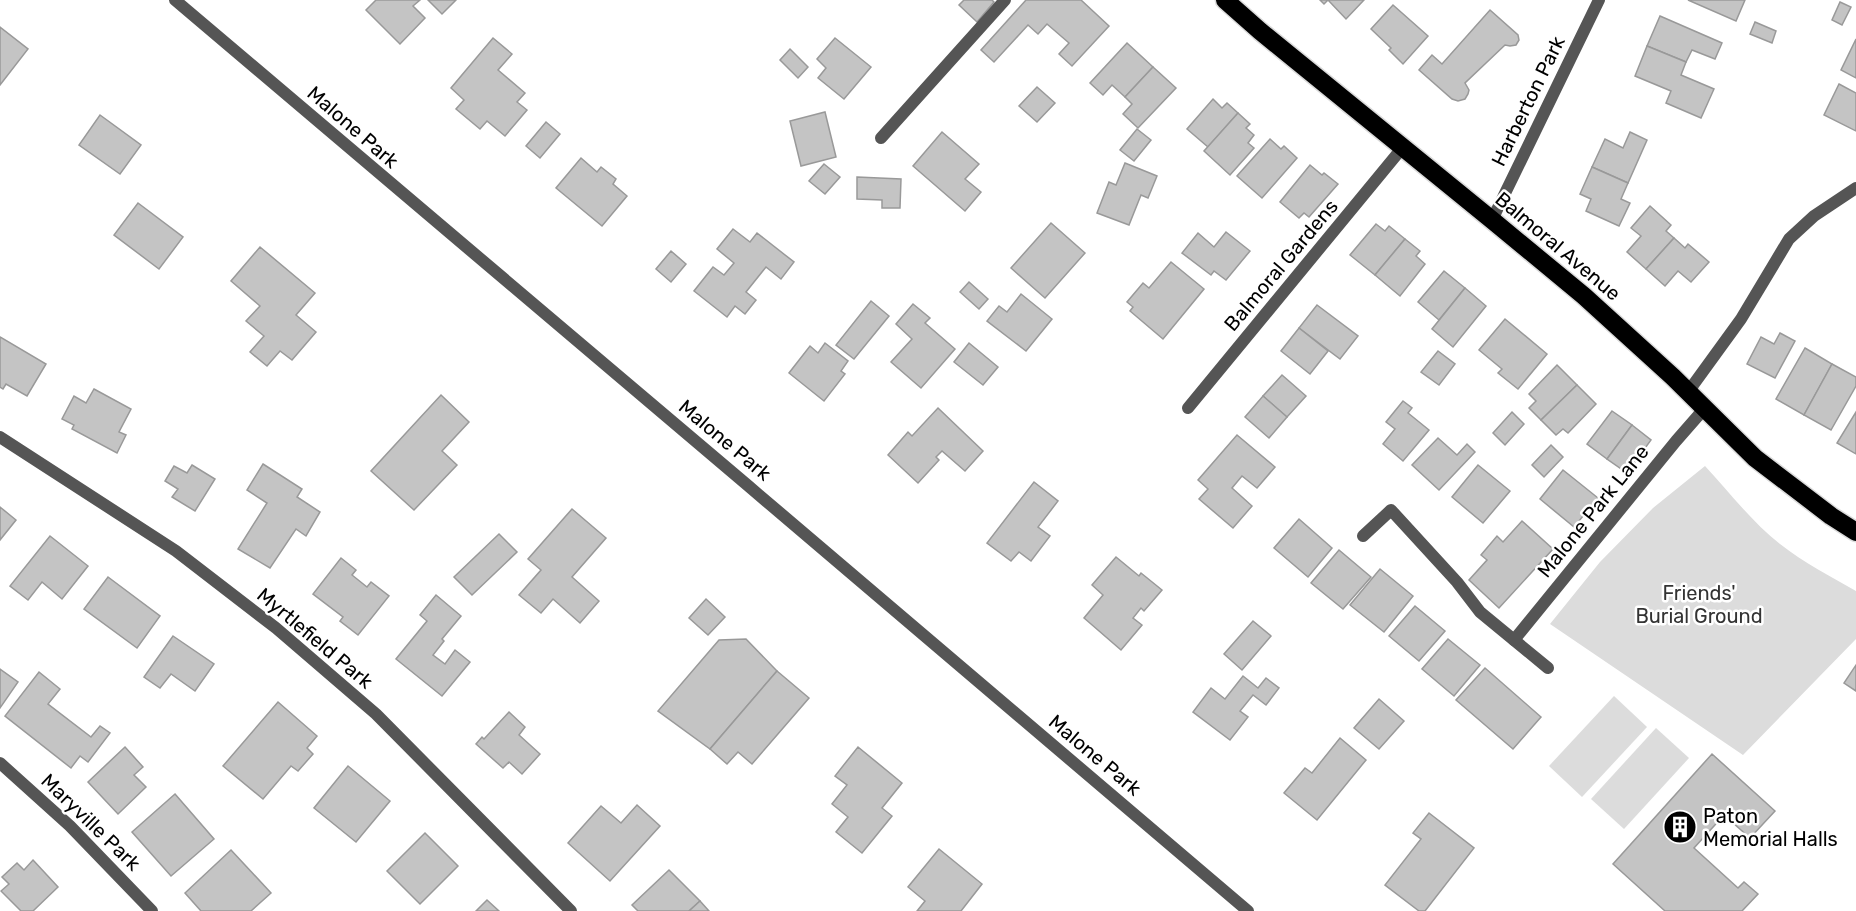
<svg xmlns="http://www.w3.org/2000/svg" width="1856" height="911" viewBox="0 0 1856 911" font-family="Rubik,sans-serif">
<rect width="100%" height="100%" fill="#fff"/>
<g fill="#dcdcdc">
<path d="M1705,466C1729,492 1752,522 1780,544C1804,563 1830,576 1856,591V639L1743,755L1550,624L1600,562L1653,508Z"/>
<path d="M1614,696L1647,727L1582,797L1549,766Z"/>
<path d="M1656,728L1689,758L1624,829L1591,799Z"/>
</g>
<g fill="#c4c4c4" stroke="#999" stroke-width="1.5">
<path d="M376,0H420L413,6L425,18L400,44L366,10Z"/>
<path d="M428,0H456L442,14Z"/>
<path d="M964,0H992L994,2L977,22L959,5Z"/>
<path d="M1026,0H1081L1109,26L1072,66L1059,54L1069,43L1047,24L1038,34L1028,25L994,62L981,50Z"/>
<path d="M1320,0H1364L1346,19L1328,0L1324,4Z"/>
<path d="M1688,0H1745L1736,21Z"/>
<path d="M1840,2L1851,7L1842,25L1832,20Z"/>
<path d="M1393,5L1428,36L1403,64L1389,50L1391,48L1371,29Z"/>
<path d="M1490,10L1518,35L1519,40L1516,45L1510,46L1505,45L1465,83L1469,90L1468,94L1465,99L1458,101L1452,99L1419,70L1432,55L1442,64Z"/>
<path d="M1660,16L1722,43L1715,59L1692,50L1686,62L1647,46Z"/>
<path d="M1755,22L1776,31L1772,43L1750,34Z"/>
<path d="M0,27L28,49L0,85Z"/>
<path d="M493,38L512,54L498,70L525,93L517,102L527,110L505,136L487,121L480,129L456,109L464,100L451,88Z"/>
<path d="M835,38L871,67L844,99L818,78L826,68L817,59Z"/>
<path d="M1856,39V78L1841,70Z"/>
<path d="M1127,43L1153,67L1125,97L1112,85L1103,95L1090,83Z"/>
<path d="M1647,46L1686,62L1681,75L1714,89L1701,118L1666,103L1671,91L1635,76Z"/>
<path d="M790,49L808,67L798,78L780,60Z"/>
<path d="M1153,67L1176,88L1138,128L1123,114L1132,104L1125,97Z"/>
<path d="M1839,84L1856,93V131L1824,115Z"/>
<path d="M1037,87L1055,103L1037,122L1019,106Z"/>
<path d="M1213,99L1222,108L1227,103L1238,113L1208,147L1187,129Z"/>
<path d="M825,112L836,157L801,166L790,121Z"/>
<path d="M1238,113L1250,124L1246,128L1254,135L1248,143L1254,148L1230,175L1204,151Z"/>
<path d="M100,115L141,145L120,174L79,145Z"/>
<path d="M546,122L560,134L540,158L526,146Z"/>
<path d="M1137,129L1151,140L1134,161L1120,150Z"/>
<path d="M942,132L979,164L965,179L981,192L965,211L913,166Z"/>
<path d="M1630,132L1647,140L1628,183L1592,167L1605,139L1623,148Z"/>
<path d="M1270,139L1281,149L1284,146L1297,158L1262,198L1237,176Z"/>
<path d="M581,158L597,172L601,167L616,179L613,184L627,196L602,226L556,188Z"/>
<path d="M1125,163L1157,176L1148,198L1141,195L1129,225L1097,213L1109,182L1116,185Z"/>
<path d="M824,164L840,177L825,194L809,181Z"/>
<path d="M1310,165L1322,175L1324,173L1338,184L1309,217L1304,213L1299,218L1280,202Z"/>
<path d="M1592,167L1628,183L1621,199L1630,203L1619,226L1586,211L1591,199L1580,194Z"/>
<path d="M857,177L901,179L900,208H882V200L857,199Z"/>
<path d="M138,203L183,237L159,269L114,235Z"/>
<path d="M1650,206L1671,225L1666,231L1674,238L1646,269L1627,252L1641,236L1631,228Z"/>
<path d="M1051,223L1085,253L1045,298L1011,268Z"/>
<path d="M1376,224L1385,231L1389,226L1405,239L1375,275L1350,255Z"/>
<path d="M733,229L750,242L757,233L794,262L781,279L766,267L746,292L756,300L745,314L735,306L727,317L694,291L713,267L724,275L734,263L717,249Z"/>
<path d="M1226,232L1250,251L1226,280L1214,271L1211,275L1182,253L1198,233L1214,247Z"/>
<path d="M1674,238L1685,248L1688,244L1709,262L1691,282L1678,271L1665,286L1646,269Z"/>
<path d="M1405,239L1420,251L1416,256L1425,264L1400,296L1375,275Z"/>
<path d="M260,247L315,293L296,315L316,332L292,360L280,351L267,366L250,352L264,336L246,321L260,306L231,281Z"/>
<path d="M671,251L686,264L671,282L656,269Z"/>
<path d="M1171,262L1204,289L1163,339L1130,311L1133,307L1127,302L1143,283L1149,288Z"/>
<path d="M1444,271L1465,288L1439,320L1418,302Z"/>
<path d="M969,282L988,299L979,309L960,292Z"/>
<path d="M1465,288L1486,306L1453,347L1432,329Z"/>
<path d="M1021,294L1052,319L1026,351L987,321L999,306L1007,312Z"/>
<path d="M871,301L889,316L854,359L836,345Z"/>
<path d="M913,304L930,318L925,323L955,349L921,388L891,362L912,339L896,324Z"/>
<path d="M1317,305L1358,336L1340,359L1299,328Z"/>
<path d="M1505,319L1547,354L1518,389L1498,373L1502,369L1479,350Z"/>
<path d="M1299,328L1328,351L1310,374L1281,351Z"/>
<path d="M1780,333L1795,341L1775,378L1747,364L1761,337L1774,344Z"/>
<path d="M0,337L46,364L27,396L6,384L3,389L0,387Z"/>
<path d="M825,343L848,361L841,371L845,374L824,401L789,373L810,346L818,353Z"/>
<path d="M969,343L998,367L983,385L954,362Z"/>
<path d="M1805,348L1832,364L1804,415L1776,399Z"/>
<path d="M1438,351L1455,364L1439,385L1421,372Z"/>
<path d="M1832,364L1856,377V386L1831,430L1804,415Z"/>
<path d="M1557,365L1577,385L1541,420L1529,408L1536,401L1529,394Z"/>
<path d="M1282,375L1306,396L1287,417L1263,396Z"/>
<path d="M1577,385L1596,404L1568,433L1563,429L1556,435L1541,420Z"/>
<path d="M94,389L131,409L119,432L126,435L117,453L72,429L74,425L62,419L74,396L86,403Z"/>
<path d="M441,395L469,422L442,451L457,465L414,510L371,471Z"/>
<path d="M1263,396L1287,417L1269,438L1245,417Z"/>
<path d="M1403,401L1412,408L1408,413L1429,430L1403,461L1383,444L1395,429L1386,422Z"/>
<path d="M938,408L983,451L965,471L942,451L936,457L939,460L918,483L888,455L908,432L912,436Z"/>
<path d="M1612,411L1632,425L1607,459L1587,444Z"/>
<path d="M1512,412L1524,424L1505,445L1493,433Z"/>
<path d="M1856,412V454L1837,443Z"/>
<path d="M1632,425L1651,440L1627,473L1607,459Z"/>
<path d="M1237,435L1275,467L1257,488L1242,476L1232,488L1252,506L1233,528L1199,499L1208,489L1198,480Z"/>
<path d="M1438,438L1457,455L1467,444L1475,452L1439,490L1412,465Z"/>
<path d="M1551,445L1563,457L1544,477L1532,465Z"/>
<path d="M263,464L302,489L297,497L320,512L306,536L296,529L270,568L238,549L267,503L247,490Z"/>
<path d="M192,465L215,479L195,511L172,497L178,489L165,481L174,466L187,473Z"/>
<path d="M1478,465L1510,491L1483,523L1452,497Z"/>
<path d="M1563,470L1598,498L1574,527L1540,499Z"/>
<path d="M1034,482L1058,501L1038,527L1050,536L1031,561L1019,552L1011,561L987,543Z"/>
<path d="M0,507L16,520L0,540Z"/>
<path d="M572,509L606,538L572,577L599,601L580,623L553,599L541,613L519,595L541,570L528,559Z"/>
<path d="M1299,519L1332,548L1308,577L1274,548Z"/>
<path d="M1522,521L1553,549L1499,608L1469,580L1487,560L1481,555L1497,536L1503,542Z"/>
<path d="M499,534L517,552L472,595L454,577Z"/>
<path d="M50,536L88,566L62,599L42,582L28,600L10,586Z"/>
<path d="M1339,550L1371,577L1343,609L1311,583Z"/>
<path d="M1116,557L1139,576L1141,573L1162,590L1144,611L1141,608L1133,618L1142,625L1121,650L1084,618L1103,595L1092,585Z"/>
<path d="M341,558L356,570L352,575L367,587L371,582L389,596L358,635L340,621L343,617L313,594Z"/>
<path d="M1380,569L1413,596L1384,632L1350,605Z"/>
<path d="M108,577L160,616L137,648L84,609Z"/>
<path d="M436,595L461,616L442,639L444,641L433,655L445,664L455,650L470,662L442,696L396,659L427,621L420,615Z"/>
<path d="M706,599L725,617L708,635L689,618Z"/>
<path d="M1415,606L1445,631L1419,661L1389,636Z"/>
<path d="M1253,621L1271,636L1242,670L1224,654Z"/>
<path d="M173,636L214,664L195,691L171,674L160,688L144,677Z"/>
<path d="M746,639L777,671L710,749L658,711L719,640Z"/>
<path d="M1448,639L1480,665L1454,696L1422,669Z"/>
<path d="M1856,665V691L1844,683Z"/>
<path d="M1485,668L1541,717L1513,749L1456,700Z"/>
<path d="M0,669L18,682L0,708Z"/>
<path d="M777,671L809,698L752,764L738,752L727,764L710,749Z"/>
<path d="M39,672L60,689L48,704L91,737L100,726L110,733L88,762L80,756L71,768L5,716Z"/>
<path d="M1243,676L1258,688L1266,678L1279,688L1266,705L1253,695L1240,711L1248,717L1230,740L1193,712L1211,688L1225,699Z"/>
<path d="M1379,699L1404,721L1379,749L1354,728Z"/>
<path d="M278,702L317,736L307,748L313,754L298,771L291,766L263,799L223,766Z"/>
<path d="M509,712L525,727L519,735L540,754L522,774L509,762L503,768L476,744L482,737L484,739Z"/>
<path d="M1340,738L1366,760L1317,820L1284,793L1305,768L1312,773Z"/>
<path d="M125,747L143,767L134,775L146,787L118,814L88,782Z"/>
<path d="M858,747L902,783L882,808L892,816L862,853L836,832L848,817L832,804L847,785L835,776Z"/>
<path d="M1712,754L1775,811L1750,838L1724,815L1694,848L1738,888L1744,882L1758,894L1742,911H1665L1613,864Z"/>
<path d="M348,766L390,801L356,842L314,808Z"/>
<path d="M175,794L214,839L171,876L132,832Z"/>
<path d="M637,805L660,826L610,881L568,843L601,806L621,823Z"/>
<path d="M1429,813L1474,848L1425,911H1419L1385,885L1421,839L1413,833Z"/>
<path d="M425,833L458,866L420,904L387,871Z"/>
<path d="M939,849L982,884L961,911H917L925,901L908,887Z"/>
<path d="M231,850L271,893L251,911H201L185,893Z"/>
<path d="M33,860L58,887L33,911H21L1,891L9,884L2,877L17,863L24,870Z"/>
<path d="M669,870L700,901L689,911H638L632,905Z"/>
<path d="M487,900L499,911H476Z"/>
<path d="M700,901L709,911H689Z"/>
</g>
<g fill="none" stroke-linecap="round" stroke-linejoin="round">
<g stroke="#dbdbdb" stroke-width="21">
<path id="highway" d="M1225,0L1260,31L1492,220L1584,296L1673,377L1755,458L1831,516L1856,532"/>
</g>
<g stroke="#555" stroke-width="12">
<path d="M175,0C532,305 892,605 1248,911"/>
<path d="M881,138L1005,0"/>
<path d="M1492,220L1599,0"/>
<path d="M1688,392L1741,319L1789,239L1814,216L1856,188"/>
<path d="M1188,408L1403,147"/>
<path d="M0,437L176,551L276,628L376,714L571,911"/>
<path d="M1363,536L1391,510L1457,582L1480,612L1548,668"/>
<path d="M1514,640L1676,441L1704,409"/>
<path d="M0,763L70,826L152,911"/>
</g>
<use href="#highway" stroke="#000" stroke-width="18"/>
</g>
<defs>
<g id="building-disc" transform="scale(1.725)"><circle r="9.5" fill="#000" stroke="#fff"/><path d="M-4-6H4V6H1V3H-1V6H-4ZM-2.5-4.3h1.7v1.8h-1.7ZM.8-4.3h1.7v1.8H.8ZM-2.5-1h1.7V.8h-1.7ZM.8-1h1.7V.8H.8Z" fill="#fff"/></g>
</defs>
<g fill-rule="evenodd">
<use href="#building-disc" x="1680" y="827"/>
</g>
<g text-anchor="middle" stroke-width="5" stroke-linejoin="round" paint-order="stroke">
<g font-size="20" fill="#000" stroke="#fff">
<text transform="translate(1528 101) rotate(-64)" y="7">Harberton Park</text>
<text transform="translate(353 127) rotate(41)" y="7">Malone Park</text>
<text transform="translate(1558 246) rotate(40)" y="7">Balmoral Avenue</text>
<text transform="translate(1281 265) rotate(-50)" y="7">Balmoral Gardens</text>
<text transform="translate(725 440) rotate(40)" y="7">Malone Park</text>
<text transform="translate(1593 511) rotate(-51)" y="7">Malone Park Lane</text>
<text transform="translate(315 638) rotate(40)" y="7">Myrtlefield Park</text>
<text transform="translate(1095 755) rotate(40)" y="7">Malone Park</text>
<text transform="translate(91 822) rotate(44)" y="7">Maryville Park</text>
</g>
<g font-size="20" fill="#333" stroke="#fff">
<text x="1699" y="600">Friends'<tspan x="1699" dy="23">Burial Ground</tspan></text>
</g>
<g font-size="20" fill="#000" stroke="#fff" text-anchor="start">
<text x="1703" y="823">Paton<tspan x="1703" dy="23">Memorial Halls</tspan></text>
</g>
</g>
</svg>
